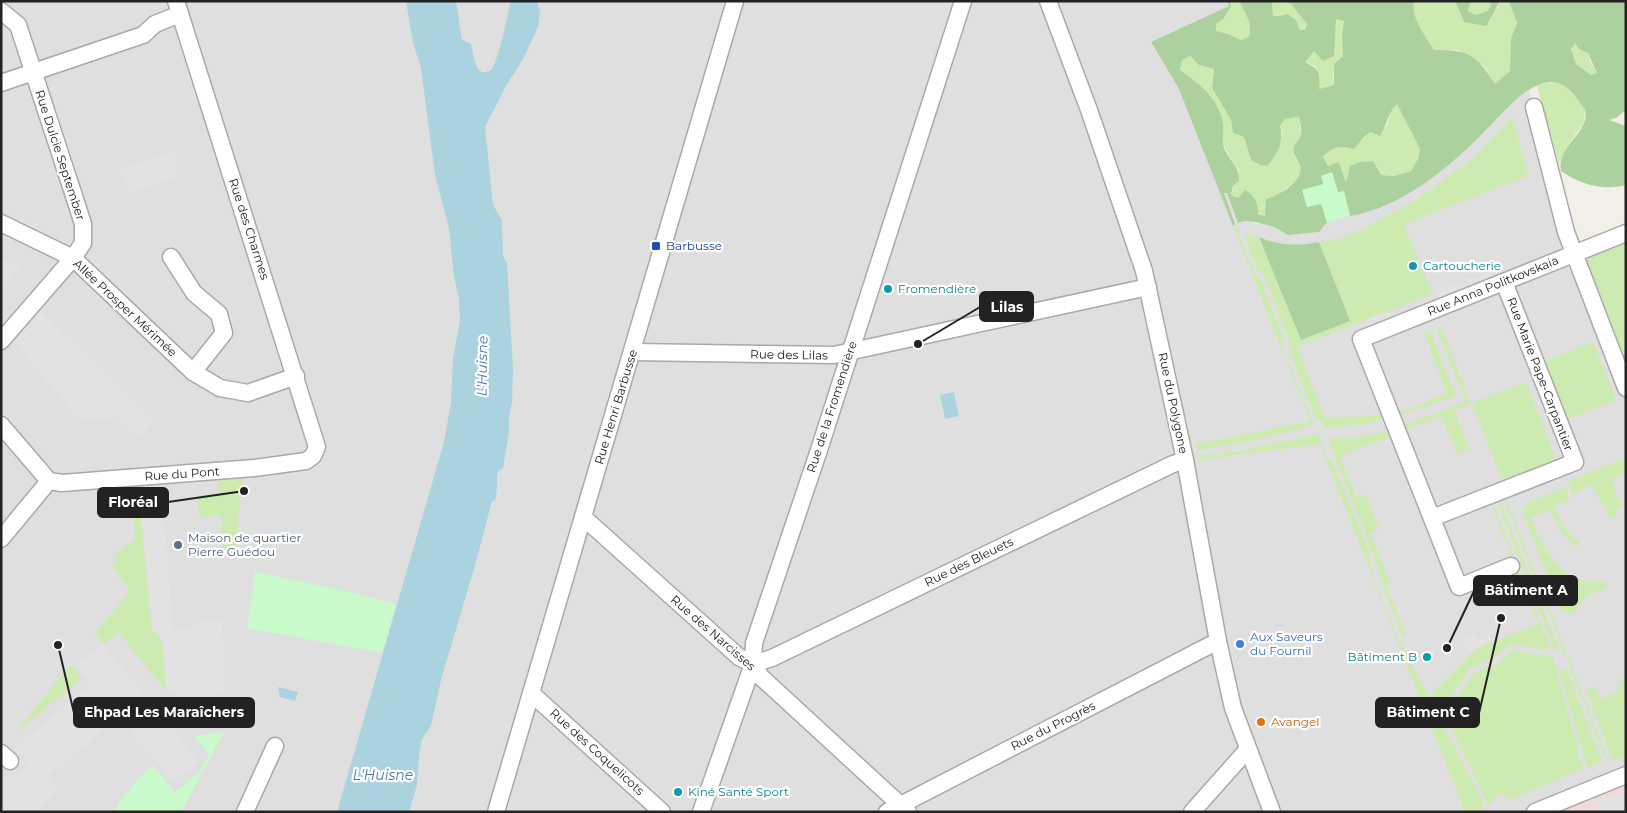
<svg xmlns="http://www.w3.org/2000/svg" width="1627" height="813" viewBox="0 0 1627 813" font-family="Montserrat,sans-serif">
<rect width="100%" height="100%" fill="#f2efe9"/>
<path fill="#e0dfdf" d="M1,1H1227L1230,6L1151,43L1179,89L1235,224L1223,194L1227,193L1244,221L1274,227L1288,235L1319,232L1321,204L1411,191L1459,156L1486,131L1519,96L1529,90L1566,232L1626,388V775L1535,812H1Z"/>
<path fill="#f2dad9" d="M1626,775V812H1535Z"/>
<g fill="#cdebb0">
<path d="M1230,1H1239C1245,14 1253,22 1249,37L1241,40L1228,34L1216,32V24L1223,19L1231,7Z"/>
<path d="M1272,1L1292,3L1293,7L1307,24L1305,30H1300L1296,20L1273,16Z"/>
<path d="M1414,1H1455L1464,22L1498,8L1500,1H1509L1517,23L1511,38L1510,71L1495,84L1484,66L1458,50H1434C1426,37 1411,17 1414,1Z"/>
<path d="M1471,1H1489L1492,5L1488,12L1476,15L1468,11Z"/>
<path d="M1336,18L1345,21L1342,36L1343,56L1333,74L1334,85L1319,89L1320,77L1315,66L1305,62L1314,50L1318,55Z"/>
<path d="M1575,42L1579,49L1588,53L1589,59L1597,73L1591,75C1585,72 1582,67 1576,64L1571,49Z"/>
<path d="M1190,56L1199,65L1214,69L1212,88L1231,120L1233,133L1244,137L1251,160L1280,145L1282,134L1280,126L1285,119L1299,117L1301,134L1294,148L1295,157L1300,166V174L1295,181L1277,196L1265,216C1252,212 1244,200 1231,195L1239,171C1228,152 1221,149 1223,126L1180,70L1182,60Z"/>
<path d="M1558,82L1571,90L1585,109L1584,122L1565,150L1559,163L1537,86L1541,83Z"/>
<path d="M1397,103L1420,149L1418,159L1411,171L1394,176L1381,175L1350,166L1346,184L1328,166L1323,157C1334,145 1340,146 1354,149C1365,135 1370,132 1387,126L1391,110Z"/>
<path d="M1513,116L1528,176L1404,224L1418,259L1410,263L1413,271L1422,268L1432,294L1297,347L1325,418L1383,415L1380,418L1385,419L1367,424L1324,428L1321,419L1316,420L1289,350L1292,348L1263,274L1257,270L1244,235L1259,237L1301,340L1350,321L1319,242L1342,238L1361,230L1419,198L1476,156Z"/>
<path d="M1235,224L1255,274L1261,280L1285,341L1281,343L1313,423C1308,427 1301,428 1294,430C1263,441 1230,444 1197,451L1196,444L1310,421L1233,226Z"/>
<path d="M1626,233V388L1574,254Z"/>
<path d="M1441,327L1471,404L1454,411L1470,449L1457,454L1441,416L1403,431L1401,426L1466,401L1436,328Z"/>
<path d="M1430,331L1456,396L1397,417L1396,414L1447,393L1424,333Z"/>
<path d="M1593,342L1616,400L1566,420L1543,362Z"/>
<path d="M1526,382L1556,460L1502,480L1472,403Z"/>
<path d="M1390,430L1392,436L1340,456L1356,497L1365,494L1379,528L1370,532L1390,583L1386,585L1407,636L1403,637L1378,574L1380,572L1328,439L1371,435Z"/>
<path d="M1316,435L1319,437L1328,459L1331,458L1368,549L1373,575L1399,640L1484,803L1482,812H1465L1457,792L1320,444L1199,460L1198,457L1214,453L1215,456L1222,455V452L1244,451L1255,447L1288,441L1296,438Z"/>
<path d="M1626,458V472L1612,479L1622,507L1616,508L1618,514L1611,518L1591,484L1572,495L1568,481Z"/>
<path d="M243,477L234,553H223L221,515L199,517L197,495L219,494L218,478Z"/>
<path d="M150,486L153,515L141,517L152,629L162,640L167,692L118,632L105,644L95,634L129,592L127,586L112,566H116L115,554L135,539L131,488Z"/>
<path d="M1566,487L1570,500L1554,506C1560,522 1566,533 1580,542L1577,547C1564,537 1556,525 1551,510L1531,517C1542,552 1565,587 1605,581L1607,590C1591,590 1579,599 1576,614L1561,611L1522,511L1528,502Z"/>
<path d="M1507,500L1608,759L1606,760L1505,501Z"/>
<path d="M1501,502L1560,652L1555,651L1498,503Z"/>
<path d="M1493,503L1551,650L1510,644L1496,657L1469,669L1442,710L1432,693L1477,648L1538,624L1522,581L1519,582L1516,574L1518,572L1514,562L1511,563L1508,554L1510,552L1491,504Z"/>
<path d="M1512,650L1553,657L1583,769L1509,800L1499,793L1489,806L1445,715L1473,674L1500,662Z"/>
<path d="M70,665L82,679L18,731L17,730Z"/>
<path d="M1559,669L1567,670L1602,761L1587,768Z"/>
<path d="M1626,678V756L1613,761L1586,690L1595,687L1602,700L1618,691L1621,679Z"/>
</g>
<g fill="#add19e" fill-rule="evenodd">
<path d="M1227,1H1230L1231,7L1223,19L1216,24V31L1228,34L1241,40L1249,37C1253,22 1245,14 1239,1H1272L1273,16H1280L1287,14L1296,20L1300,30H1305L1307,24L1293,7L1292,4L1283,1H1414C1411,18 1426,37 1434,50C1469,50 1476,54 1495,84L1510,71L1511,38L1517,23L1509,1H1626V110L1616,118L1609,120L1626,126V185C1602,191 1580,184 1561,171C1556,146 1591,132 1585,110C1584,107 1580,103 1578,100C1569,87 1558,78 1541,84C1518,92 1503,114 1486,130C1450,167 1403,207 1350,216L1344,192L1338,193L1332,173C1317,190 1321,201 1327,222L1319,232L1288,235L1274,227L1255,222L1244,221L1238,223L1227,193H1224L1235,224L1233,226L1179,89L1151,42L1229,6ZM1336,19L1344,21L1342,36L1343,56L1334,64V85L1319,89C1321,73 1319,69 1305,62L1314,51L1323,61L1334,56ZM1575,43L1579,49L1588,53L1597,73L1591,75L1576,64L1571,49ZM1190,56L1199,65L1214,69L1212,88L1231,120L1233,133L1244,137L1251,160L1260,165L1267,166C1278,154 1284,141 1280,126L1285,119L1299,117C1300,123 1303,131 1300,137C1299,140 1295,143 1294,147C1292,154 1298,159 1300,166C1304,181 1278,196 1266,199L1265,216L1258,214C1259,205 1254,194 1245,190L1238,198L1231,195L1233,186L1239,181C1239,165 1231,163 1225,150C1221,141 1224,133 1223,123C1219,99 1199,83 1180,70L1182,60ZM1397,104L1420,149L1418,159L1411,171L1394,176L1381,175L1373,161L1360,162L1350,166L1346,183L1339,162L1328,166L1323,157C1334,145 1340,146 1354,149L1364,137L1371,132L1380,136C1387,125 1388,112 1397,104Z"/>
<path d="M1455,1H1471L1468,11L1476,15L1488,11L1491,5L1489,1H1500L1486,26L1464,22Z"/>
<path d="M1259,237C1279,246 1298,246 1319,242L1350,321L1301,340Z"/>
</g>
<g fill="#c8facc">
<path d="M1332,172L1338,192L1344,191L1350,216L1327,222L1321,204L1307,207L1302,190L1323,184L1321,176Z"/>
<path d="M255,572L345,591L396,604L382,653L247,628Z"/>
<path d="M224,732L181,812H113L134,784L152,765L175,792L199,772L209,755L194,736Z"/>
</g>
<g fill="#e2e2e2">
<path d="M175,150L177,157L176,167L178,178L129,193L120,169Z"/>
<path d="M1,258L21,267L1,290Z"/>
<path d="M1491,271L1495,279L1471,289L1468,280Z"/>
<path d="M1464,282L1468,290L1440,301L1436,292Z"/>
<path d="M41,311L155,421L138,438L115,414L107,419L86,420L76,416L13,340Z"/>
<path d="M1389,311L1393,320L1367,330L1364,321Z"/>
<path d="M164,514L173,629L189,628V623L222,621L225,693L217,694L218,720L193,725L177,705L176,692H167L162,640L152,629L141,517Z"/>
<path d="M1516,574L1519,582L1499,590L1496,581Z"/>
<path d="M1493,583L1496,591L1476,599L1472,591Z"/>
<path d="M1475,634L1478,641L1490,636L1492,641L1467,652L1462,640Z"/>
<path d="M102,644L200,762L173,783L118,717L49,776L59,789L34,812H1V778L12,770L16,776L28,765L15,748L91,684L76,664Z"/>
<path d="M1626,791V812H1608L1591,803Z"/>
</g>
<g fill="#aad3df">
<path d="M406,1H456L462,40L471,44C473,51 474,66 480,71C483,73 488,72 491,70C497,64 510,10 510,1H537L540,12L538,27L523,59L506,86L485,127L493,205L502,220L503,256L507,263L513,369L512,402L509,418V432L503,468L498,471C496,482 498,491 495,501H492L476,562L441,680L431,726L422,739L419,755L417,785L409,812H337L444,442L451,403L453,358L460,320L459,299L454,277L449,228L435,175L421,68L413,43Z"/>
<path d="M954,392L959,416L945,419L940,395Z"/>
<path d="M278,687L298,692L295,701L280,697Z"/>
</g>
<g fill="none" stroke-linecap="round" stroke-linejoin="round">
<g stroke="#a9a9a9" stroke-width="19">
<g id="minor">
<path d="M1048,1L1089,110L1144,271L1185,460L1218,641L1233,708L1272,812"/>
<path d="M1,11L18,25L75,199L83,224V243L73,258L1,341"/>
<path d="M1,83L143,35L155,24L180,14"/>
<path d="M1534,107L1566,232L1626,388"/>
<path d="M1,223L73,258L193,372L220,388L248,393L296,376"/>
<path d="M171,257L194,293L219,314L224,333L193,372"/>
<path d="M632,352L834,355L1148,287"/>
<path d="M1,425L49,481"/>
<path d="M49,481L62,483L254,468L306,461L313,456L317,447L176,1"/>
<path d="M583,517L739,657L753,664L761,677L908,812"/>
<path d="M1432,518L1575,462L1504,282"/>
<path d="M1,539L49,481"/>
<path d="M1511,566L1459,587L1361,339L1626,233"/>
<path d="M753,664L772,658L1173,464L1185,460"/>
<path d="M531,693L662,812"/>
<path d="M1,753L10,761"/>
<path d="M245,812L275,746"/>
<path d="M496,812L735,1"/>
<path d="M701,812L753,664L754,643L819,450L963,1"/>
<path d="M887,812L1218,641"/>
<path d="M1192,812L1248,749"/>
<path d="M1535,812L1626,775"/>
</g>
</g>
<use href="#minor" stroke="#fff" stroke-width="16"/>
</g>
<rect fill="#1a4fb4" stroke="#fff" stroke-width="2" x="651" y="241" width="10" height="10" rx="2.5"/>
<g fill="#0f9aa8" stroke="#fff" stroke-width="2">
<circle cx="1413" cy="266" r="5"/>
<circle cx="888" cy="289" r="5"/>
<circle cx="1427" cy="657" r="5"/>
<circle cx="678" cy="792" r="5"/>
</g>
<circle fill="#5c6f8a" stroke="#fff" stroke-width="2" cx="178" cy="545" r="5"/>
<circle fill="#3f7fe0" stroke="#fff" stroke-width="2" cx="1240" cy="644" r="5"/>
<circle fill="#e8710a" stroke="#fff" stroke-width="2" cx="1261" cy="722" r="5"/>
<g text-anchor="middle" stroke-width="4.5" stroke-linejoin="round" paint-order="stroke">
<g font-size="12" fill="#222" stroke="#fff">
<text transform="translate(60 155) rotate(72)" y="4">Rue Dulcie September</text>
<text transform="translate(249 229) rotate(72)" y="4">Rue des Charmes</text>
<text transform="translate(1493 286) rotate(-22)" y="4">Rue Anna Politkovskaia</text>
<text transform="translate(125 308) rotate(43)" y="4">Allée Prosper Mérimée</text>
<text transform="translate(789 355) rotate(1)" y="4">Rue des Lilas</text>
<text transform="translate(1540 374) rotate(69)" y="4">Rue Marie Pape-Carpantier</text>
<text transform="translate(1173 403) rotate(78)" y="4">Rue du Polygone</text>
<text transform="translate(616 407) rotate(-73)" y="4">Rue Henri Barbusse</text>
<text transform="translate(832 407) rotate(-72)" y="4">Rue de la Fromendière</text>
<text transform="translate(182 474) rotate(-4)" y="4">Rue du Pont</text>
<text transform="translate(969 562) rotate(-26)" y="4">Rue des Bleuets</text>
<text transform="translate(713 633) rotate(41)" y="4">Rue des Narcisses</text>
<text transform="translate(1053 726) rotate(-27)" y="4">Rue du Progrès</text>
<text transform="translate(597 752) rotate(42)" y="4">Rue des Coquelicots</text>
</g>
<g font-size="12" fill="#164399" stroke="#fff" text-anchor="start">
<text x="666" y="250">Barbusse</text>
</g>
<g font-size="12" fill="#0d838f" stroke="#fff" text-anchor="start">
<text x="1423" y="270">Cartoucherie</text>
<text x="898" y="293">Fromendière</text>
<text x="1417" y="661" text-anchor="end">Bâtiment B</text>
<text x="688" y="796">Kiné Santé Sport</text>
</g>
<g font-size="12" fill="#4e5e75" stroke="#fff" text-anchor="start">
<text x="188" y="542">Maison de quartier<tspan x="188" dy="14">Pierre Guédou</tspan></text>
</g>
<g font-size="12" fill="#366cbe" stroke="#fff" text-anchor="start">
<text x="1250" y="641">Aux Saveurs<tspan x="1250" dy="14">du Fournil</tspan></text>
</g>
<g font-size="12" fill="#c56008" stroke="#fff" text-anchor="start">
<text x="1271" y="726">Avangel</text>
</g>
<g font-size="14" font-style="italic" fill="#4a7aab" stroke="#fff">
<text transform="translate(482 366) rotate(-89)" y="5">L'Huisne</text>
<text x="383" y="780">L'Huisne</text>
</g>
</g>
<path fill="none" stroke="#222" stroke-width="2" d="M918 344L980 307M244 491L168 502M1447 648L1474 591M1501 618L1479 713M58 645L74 713"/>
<g fill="#222" stroke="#fff" stroke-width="2">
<circle cx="918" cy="344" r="5"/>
<circle cx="244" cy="491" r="5"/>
<circle cx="1447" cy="648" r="5"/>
<circle cx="1501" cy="618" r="5"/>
<circle cx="58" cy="645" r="5"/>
</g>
<g fill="#222" stroke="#222" stroke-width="2">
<rect x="980" y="292" width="53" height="29" rx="5"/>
<rect x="98" y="488" width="70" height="29" rx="5"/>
<rect x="1474" y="576" width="103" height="29" rx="5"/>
<rect x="1376" y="698" width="103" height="29" rx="5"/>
<rect x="74" y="698" width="180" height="29" rx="5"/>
</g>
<g font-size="14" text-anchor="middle" font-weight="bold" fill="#fff">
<text x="1007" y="312">Lilas</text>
<text x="133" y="507">Floréal</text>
<text x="1526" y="595">Bâtiment A</text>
<text x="1428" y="717">Bâtiment C</text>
<text x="164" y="717">Ehpad Les Maraîchers</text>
</g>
<rect width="1627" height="813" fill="none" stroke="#222222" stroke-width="5"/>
</svg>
